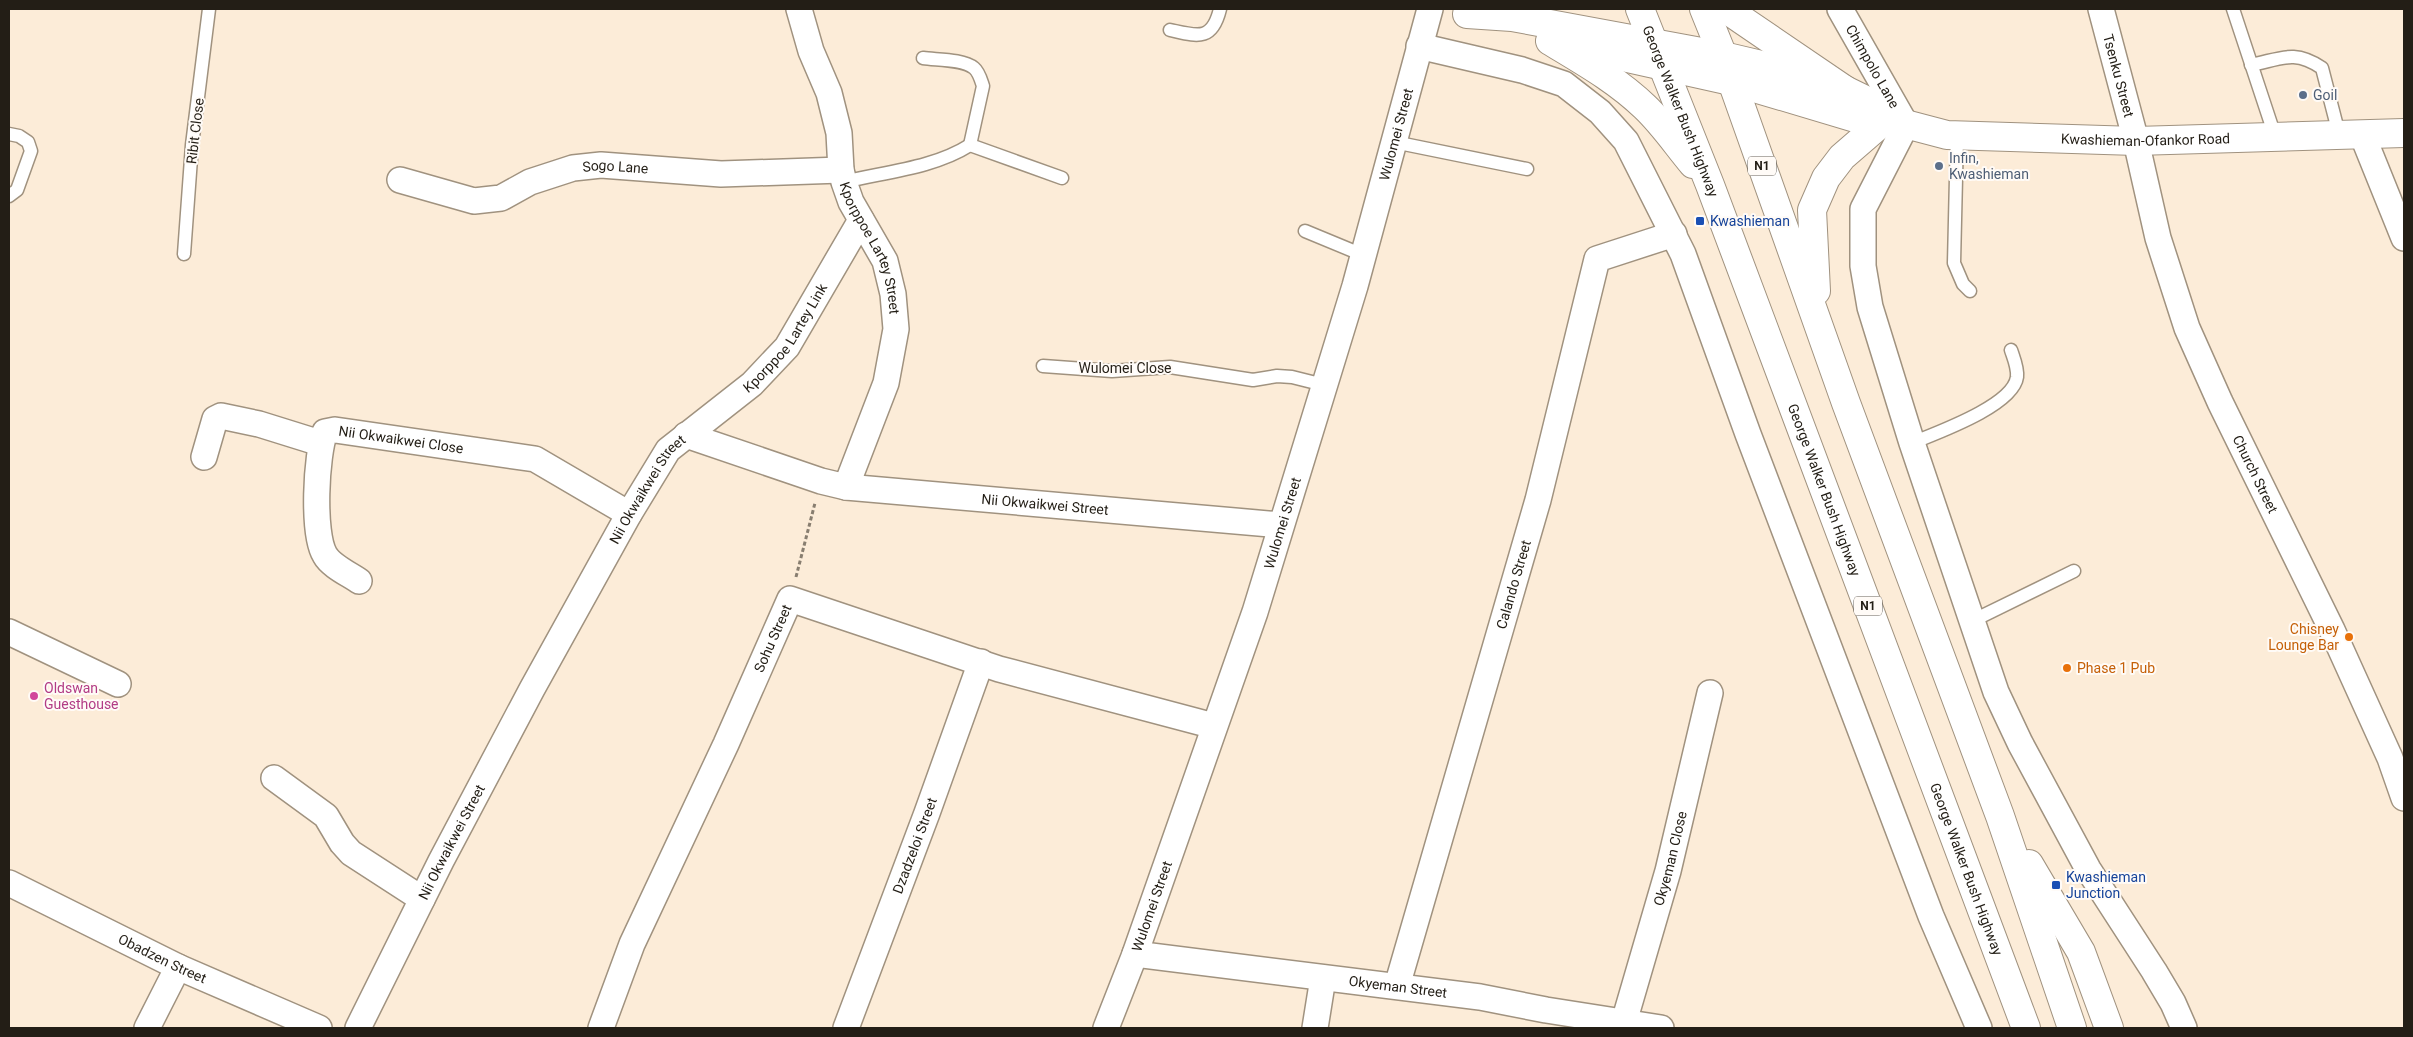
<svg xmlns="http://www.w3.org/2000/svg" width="2413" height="1037" viewBox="0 0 2413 1037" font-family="Roboto,sans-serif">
<rect width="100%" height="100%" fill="#fcecd8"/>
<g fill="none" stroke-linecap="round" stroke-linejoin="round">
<g stroke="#a0927f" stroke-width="15">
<g id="lane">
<path d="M2233,9L2275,136"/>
<path d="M1170,30C1197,36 1212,42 1220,9"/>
<path d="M923,58C937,60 963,59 974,68C979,72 981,80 983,86L970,145"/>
<path d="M2251,65C2281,59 2294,49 2322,68L2339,134"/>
<path d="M9,134L19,136L28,142L31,151L17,190L9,196"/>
<path d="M1957,135L1954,263L1963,284L1970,291"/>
<path d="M1394,142L1527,169"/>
<path d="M970,145L1062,178"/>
<path d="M844,182C885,172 934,168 970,145"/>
<path d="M1305,231L1363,255"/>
<path d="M184,254L192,145L209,9"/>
<path d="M1043,366L1112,371L1170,367L1253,380L1277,376L1292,377L1324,385"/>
<path d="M1912,443C1936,433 2013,406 2017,377C2018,368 2014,359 2011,350"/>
<path d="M1972,621L2074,571"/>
</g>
</g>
<g stroke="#a0927f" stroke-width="28">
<g id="street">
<path id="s1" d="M799,9L811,51L829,93L839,133L841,170L844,182L851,202L885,261L893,294L896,329L886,383L846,487"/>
<path id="s2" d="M1840,9L1906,125L1863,209V266L1870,307L1912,443L1996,692L2020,743L2088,869L2154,971L2173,1003L2184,1028"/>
<path id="s3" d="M2101,9L2136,141L2158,238L2187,328L2220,402L2332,630L2390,758L2404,798"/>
<path d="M1419,46L1522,70L1564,84L1600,112L1626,141L1683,254L1748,434L1931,916L1979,1028"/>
<path d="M2362,134L2404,238"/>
<path id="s4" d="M400,180L474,201L501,198L530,182L573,168L601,165L721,174L841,170"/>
<path id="s5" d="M686,435L821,481L846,487L1281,525"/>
<path d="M204,457L215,419L221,416L259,424L320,443"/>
<path id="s6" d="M359,581C349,574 331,566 325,555C312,534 316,454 325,432L335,430L535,459L629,514"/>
<path d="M9,632L118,684"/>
<path d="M274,778L326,816L342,843L351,853L422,899"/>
<path id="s7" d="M9,883L178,967L319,1028"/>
<path id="s8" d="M1135,954L1480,997L1546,1010L1661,1028"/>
<path id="s9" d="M1397,986L1538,500L1597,259L1674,234"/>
<path id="s10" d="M1624,1022L1668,871L1710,693"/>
<path d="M147,1028L178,967"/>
<path id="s11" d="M358,1028L441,861L532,689L629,514L668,450L752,384L787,347L861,220"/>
<path id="s12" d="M601,1028L632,944L726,744L790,599L999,669L1214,726"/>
<path id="s13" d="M846,1028L927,813L981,662"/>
<path id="s14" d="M1106,1028L1135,954L1255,612L1355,286L1430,9"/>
<path d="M1315,1028L1323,978"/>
</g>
</g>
<g stroke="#a0927f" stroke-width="30">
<g id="secondary">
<path id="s15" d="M1467,14L1512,17L1723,56L1804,75L1845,90L1884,109L1890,120L1947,135L2136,141L2404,133"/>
<path d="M1583,48L1731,81L1879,125L1890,120"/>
</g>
</g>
<g stroke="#a0927f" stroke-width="30">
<g id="highway">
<path id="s16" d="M1640,9L1710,185L2026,1028"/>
<path d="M1704,9L1723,56L1846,403L2000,816L2072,1028"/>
<path d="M1726,9L1845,90"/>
<path d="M1487,15L1496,9"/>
<path d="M1550,41C1583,61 1617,80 1645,107C1663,124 1677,145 1693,164"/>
<path d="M1816,291L1812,210L1826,178L1842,157L1879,125"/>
<path d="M2029,864L2081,952L2109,1028"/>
</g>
</g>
<path stroke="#887e70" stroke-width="3" stroke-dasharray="4 2.5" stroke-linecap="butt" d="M796,577L815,503"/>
<use href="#lane" stroke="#fff" stroke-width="12"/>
<use href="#street" stroke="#fff" stroke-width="25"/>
<use href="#secondary" stroke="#fff" stroke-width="28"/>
<use href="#highway" stroke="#fff" stroke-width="28"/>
</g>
<g fill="#5c6f8a" stroke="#fffbf7" stroke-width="2">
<circle cx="2303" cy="95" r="5"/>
<circle cx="1939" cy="166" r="5"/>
</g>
<g fill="#1a4fb4" stroke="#fffbf7" stroke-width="2">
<rect x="1695" y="216" width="10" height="10" rx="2.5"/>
<rect x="2051" y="880" width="10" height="10" rx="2.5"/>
</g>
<g fill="#e8710a" stroke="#fffbf7" stroke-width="2">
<circle cx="2349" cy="637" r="5"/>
<circle cx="2067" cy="668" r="5"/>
</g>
<circle fill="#d1479c" stroke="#fffbf7" stroke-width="2" cx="34" cy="696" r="5"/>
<g text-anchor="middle" stroke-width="4" stroke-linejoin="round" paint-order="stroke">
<g fill="#fffbf7" stroke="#65605a" stroke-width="1">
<rect x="1748" y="156.5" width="28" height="19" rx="4"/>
<rect x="1854" y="596.5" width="28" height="19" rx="4"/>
</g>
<g font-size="12" font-weight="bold" fill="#231e16">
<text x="1762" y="170">N1</text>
<text x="1868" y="610">N1</text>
</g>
<g font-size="14" fill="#231e16" stroke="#fffbf7">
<text dy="5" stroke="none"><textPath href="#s2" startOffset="66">Chimpolo Lane</textPath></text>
<text dy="5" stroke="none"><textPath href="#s3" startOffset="69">Tsenku Street</textPath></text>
<text dy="5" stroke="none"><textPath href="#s16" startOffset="110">George Walker Bush Highway</textPath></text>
<text transform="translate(195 131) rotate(-83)" y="5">Ribit Close</text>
<text dy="5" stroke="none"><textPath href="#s14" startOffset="940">Wulomei Street</textPath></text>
<text dy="5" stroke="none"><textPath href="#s15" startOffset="700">Kwashieman-Ofankor Road</textPath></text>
<text dy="5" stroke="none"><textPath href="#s4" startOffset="225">Sogo Lane</textPath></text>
<text dy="5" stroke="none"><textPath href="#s1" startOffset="252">Kporppoe Lartey Street</textPath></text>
<text dy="5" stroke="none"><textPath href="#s11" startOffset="820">Kporppoe Lartey Link</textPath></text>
<text x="1125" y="373">Wulomei Close</text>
<text dy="5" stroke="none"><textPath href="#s6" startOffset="245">Nii Okwaikwei Close</textPath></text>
<text dy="5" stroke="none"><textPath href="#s3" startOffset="492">Church Street</textPath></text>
<text dy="5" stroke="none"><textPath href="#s16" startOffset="515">George Walker Bush Highway</textPath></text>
<text dy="5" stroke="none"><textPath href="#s11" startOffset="612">Nii Okwaikwei Street</textPath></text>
<text dy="5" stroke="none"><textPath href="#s5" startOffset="368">Nii Okwaikwei Street</textPath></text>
<text dy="5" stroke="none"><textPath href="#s14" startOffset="535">Wulomei Street</textPath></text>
<text dy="5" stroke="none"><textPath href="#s9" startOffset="418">Calando Street</textPath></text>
<text dy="5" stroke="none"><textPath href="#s12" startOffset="426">Sohu Street</textPath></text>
<text dy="5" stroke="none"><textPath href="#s11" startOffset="208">Nii Okwaikwei Street</textPath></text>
<text dy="5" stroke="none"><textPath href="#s13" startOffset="195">Dzadzeloi Street</textPath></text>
<text dy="5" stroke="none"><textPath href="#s10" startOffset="170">Okyeman Close</textPath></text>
<text dy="5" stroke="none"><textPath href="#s16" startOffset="920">George Walker Bush Highway</textPath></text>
<text dy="5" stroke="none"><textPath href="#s14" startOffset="130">Wulomei Street</textPath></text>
<text dy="5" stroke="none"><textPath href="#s7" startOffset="171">Obadzen Street</textPath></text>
<text dy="5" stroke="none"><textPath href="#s8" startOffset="265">Okyeman Street</textPath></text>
</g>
<g font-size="14" fill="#4e5e75" stroke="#fffbf7" text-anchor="start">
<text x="2313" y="100">Goil</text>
<text x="1949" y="163">Infin,<tspan x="1949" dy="16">Kwashieman</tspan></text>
</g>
<g font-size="14" fill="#164399" stroke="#fffbf7" text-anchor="start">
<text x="1710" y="226">Kwashieman</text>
<text x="2066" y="882">Kwashieman<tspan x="2066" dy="16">Junction</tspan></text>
</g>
<g font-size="14" fill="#c56008" stroke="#fffbf7" text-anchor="end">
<text x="2339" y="634">Chisney<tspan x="2339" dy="16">Lounge Bar</tspan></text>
<text x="2077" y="673" text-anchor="start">Phase 1 Pub</text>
</g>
<g font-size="14" fill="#b23c85" stroke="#fffbf7" text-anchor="start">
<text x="44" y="693">Oldswan<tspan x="44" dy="16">Guesthouse</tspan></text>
</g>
</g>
<rect width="2413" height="1037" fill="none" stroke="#231e16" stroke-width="20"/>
</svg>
